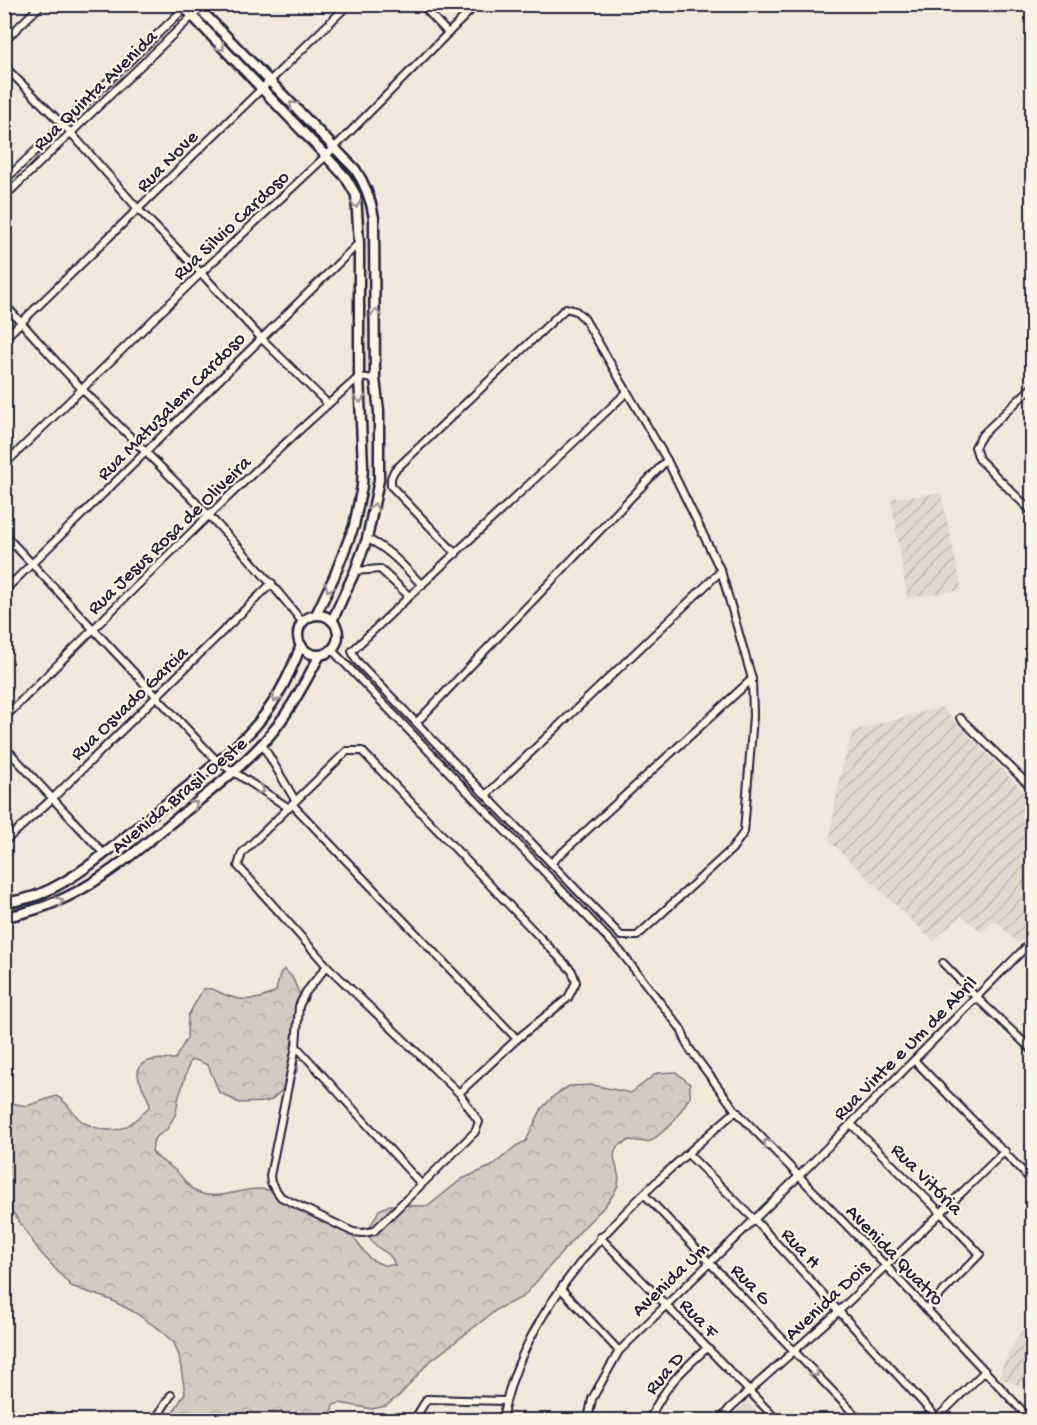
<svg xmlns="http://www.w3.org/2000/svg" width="1037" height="1425" viewBox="0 0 1037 1425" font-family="'Gochi Hand',sans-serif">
<defs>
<pattern id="industrial-furrows" width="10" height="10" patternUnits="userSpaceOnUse" patternTransform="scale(1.5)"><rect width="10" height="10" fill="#e0d9cf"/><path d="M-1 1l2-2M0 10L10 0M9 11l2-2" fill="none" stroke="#c0bab3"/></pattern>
<pattern id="forest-crowns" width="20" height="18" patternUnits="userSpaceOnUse" patternTransform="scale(1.5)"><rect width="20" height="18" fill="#d1cbc3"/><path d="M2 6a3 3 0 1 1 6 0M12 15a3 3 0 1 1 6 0" fill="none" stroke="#b3aea8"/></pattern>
</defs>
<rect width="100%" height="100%" fill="#efe8db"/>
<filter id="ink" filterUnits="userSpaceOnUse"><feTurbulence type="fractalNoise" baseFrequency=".0167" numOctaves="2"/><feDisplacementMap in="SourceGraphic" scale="12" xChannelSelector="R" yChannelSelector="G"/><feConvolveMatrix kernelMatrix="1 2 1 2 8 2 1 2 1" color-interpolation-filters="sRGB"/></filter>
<g filter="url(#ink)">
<path fill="#e0d9cf" d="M747,1401L765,1420H728Z"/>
<g fill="url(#industrial-furrows)">
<path d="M941,493L962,590L907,598L891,498Z"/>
<path d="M941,707L1032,800V930L1018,944L996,921L981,932L961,915L933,941L829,841L840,775L853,731Z"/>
<path d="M1032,1317V1390L999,1378L1008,1353L1026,1324Z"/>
</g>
<path fill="url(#forest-crowns)" stroke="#7a767f" stroke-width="1.5" d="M284,969L292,977L301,997L295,1032L298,1069L288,1085L271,1100L265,1102L239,1103L219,1092L208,1065L196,1060L190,1061L178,1100L176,1113L167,1129L154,1139L152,1151C158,1161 169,1164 177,1172C184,1178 188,1188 197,1192C221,1203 248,1183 272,1191L347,1229L370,1259L383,1265H395C390,1247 372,1253 368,1231L379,1210L390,1205L428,1206L462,1179L492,1166L516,1146L526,1141L542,1108L555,1095L569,1086L593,1085L631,1093L657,1073L676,1072L690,1084V1097L671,1125L651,1141L646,1142L629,1140L618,1146L615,1151L614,1157L619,1178L618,1185L613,1195L602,1209L583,1228L523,1297L499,1308L428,1363L401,1394L386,1406L372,1409L340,1403L333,1405L330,1420H175L174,1411L185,1393L179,1356L174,1343L160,1330L134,1312L111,1300L71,1286L40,1252L5,1201V1102L27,1106L56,1096C68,1102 70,1110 79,1119C85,1125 94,1127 101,1129C125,1134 134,1121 150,1106C148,1096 142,1088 139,1079C132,1057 162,1059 175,1059L187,1038L188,1016L203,989C212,987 217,992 226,995C243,1002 260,1001 276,991L280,974Z"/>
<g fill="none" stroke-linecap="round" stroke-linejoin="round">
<g stroke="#22223b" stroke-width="10">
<g id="minor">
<path d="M421,4L448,33"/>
<path d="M4,41L42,4"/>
<path d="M4,66L72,134L139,210L201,273L261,338L328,404"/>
<path d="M4,181L189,4"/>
<path d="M4,197L205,4"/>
<path d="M4,304C31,332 56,363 84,391C159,466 238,539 303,623"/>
<path d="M4,339L349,4"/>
<path d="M1032,387L982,435L975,447L979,459L1032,512"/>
<path d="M4,465L201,273L326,156L477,4"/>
<path d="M4,534L217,761L289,808"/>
<path d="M367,539C390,549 404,567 422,585"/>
<path d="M456,554L391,486V478L394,471L566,308L576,311L584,318L667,460L721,571L752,679L753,716L744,832L732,849L637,936H621L356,660L352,651C442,564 536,479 627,392"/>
<path d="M355,571L380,569L409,596"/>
<path d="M4,591L359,243"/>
<path d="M332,650L620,951L681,1029L689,1048L736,1111L886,1266L1031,1420"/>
<path d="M4,718C121,602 235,485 359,377L375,379"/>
<path d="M960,718L1032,788"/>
<path d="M417,722L667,460"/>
<path d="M262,744L295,800"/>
<path d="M4,746L104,854"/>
<path d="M486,795L721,571"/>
<path d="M292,804L517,1039"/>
<path d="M4,842L52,799L272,583"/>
<path d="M551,863L752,679"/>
<path d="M943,963L977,998L1032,1050"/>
<path d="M327,966L306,992L299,1006L296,1046L270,1176L271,1183L281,1197L353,1232L363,1233L374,1231L475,1132L479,1122L459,1093L517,1039L568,998L576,982L572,971L362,751H347L242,853L238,866L327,966L459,1093"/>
<path d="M296,1046L421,1184"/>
<path d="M915,1061L1032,1181"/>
<path d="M851,1124L940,1212L980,1254L926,1309"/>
<path d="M688,1154L754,1219L937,1418"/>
<path d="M644,1194L860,1420"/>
<path d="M600,1237L777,1420"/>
<path d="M561,1289L619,1351"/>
<path d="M155,1420L171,1395"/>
<path d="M414,1420L427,1399L505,1401"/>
<path d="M502,1420C524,1294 643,1191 736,1111"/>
<path d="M588,1420L592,1399L619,1351L798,1177L1032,941"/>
<path d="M649,1420C665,1386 679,1373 707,1348"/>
<path d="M720,1420L731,1407L839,1311L1005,1151"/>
<path d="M935,1420L985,1371"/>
</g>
</g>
<g stroke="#22223b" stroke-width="13">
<g id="tertiary">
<path d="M181,4L326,156L346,178L356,195L359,243V377L363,466L362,486L354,526L334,577L316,615"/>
<path d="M195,4L355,169C366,185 371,199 374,218L375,379L379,411V480L367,539L355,571L332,621"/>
<circle cx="318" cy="635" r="20"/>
<path d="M4,903C16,901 29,899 40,894C82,876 117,843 152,815C184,789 218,764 247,735C272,710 289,678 301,645"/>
<path d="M4,917C77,905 121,863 177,818C206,795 237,771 263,743C287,717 303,686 320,655"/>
</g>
</g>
<use href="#minor" stroke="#fcf5e5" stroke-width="6"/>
<use href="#tertiary" stroke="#fcf5e5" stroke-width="8"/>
</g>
<defs><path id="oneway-chevron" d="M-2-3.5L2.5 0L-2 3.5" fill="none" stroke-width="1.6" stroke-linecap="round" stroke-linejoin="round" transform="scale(1.5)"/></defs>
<g stroke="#9a9698">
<use href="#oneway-chevron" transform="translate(221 47) rotate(46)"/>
<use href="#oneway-chevron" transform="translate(293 105) rotate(-135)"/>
<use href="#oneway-chevron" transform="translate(356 204) rotate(84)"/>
<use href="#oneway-chevron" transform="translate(376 313) rotate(-90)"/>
<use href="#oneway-chevron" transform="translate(360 399) rotate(87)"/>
<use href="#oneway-chevron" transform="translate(374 507) rotate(-76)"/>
<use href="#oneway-chevron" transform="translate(329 588) rotate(115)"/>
<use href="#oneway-chevron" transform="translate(276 698) rotate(123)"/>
<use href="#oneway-chevron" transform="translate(261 790) rotate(32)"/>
<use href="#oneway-chevron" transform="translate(194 804) rotate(-39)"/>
<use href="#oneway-chevron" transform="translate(60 901) rotate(-25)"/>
<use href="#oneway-chevron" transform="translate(767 1143) rotate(-134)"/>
<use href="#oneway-chevron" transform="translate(815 1373) rotate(47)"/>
</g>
</g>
<g text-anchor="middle" stroke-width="4.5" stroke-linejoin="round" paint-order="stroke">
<g font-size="20" fill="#22223b" stroke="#fcf5e5">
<text transform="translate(94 89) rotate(-44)" y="7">Rua Quinta Avenida</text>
<text transform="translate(166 160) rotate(-45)" y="7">Rua Nove</text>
<text transform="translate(230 224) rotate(-43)" y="7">Rua Silvio Cardoso</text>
<text transform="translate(170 405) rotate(-45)" y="7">Rua Matuzalem Cardoso</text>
<text transform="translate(168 534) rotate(-44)" y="7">Rua Jesus Rosa de Oliveira</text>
<text transform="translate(128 702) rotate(-44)" y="7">Rua Osvado Garcia</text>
<text transform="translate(178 794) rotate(-40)" y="7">Avenida Brasil Oeste</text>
<text transform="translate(904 1047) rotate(-45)" y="7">Rua Vinte e Um de Abril</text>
<text transform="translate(928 1178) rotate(45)" y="7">Rua Vitória</text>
<text transform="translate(802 1247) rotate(47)" y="7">Rua H</text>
<text transform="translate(896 1254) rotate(46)" y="7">Avenida Quatro</text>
<text transform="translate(669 1278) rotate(-44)" y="7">Avenida Um</text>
<text transform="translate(752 1283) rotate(46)" y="7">Rua G</text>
<text transform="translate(826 1299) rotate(-43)" y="7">Avenida Dois</text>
<text transform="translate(700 1317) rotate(46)" y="7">Rua F</text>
<text transform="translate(663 1372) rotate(-50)" y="7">Rua D</text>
</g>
</g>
<rect width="1037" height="1425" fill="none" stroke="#fcf5e5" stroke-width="24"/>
<rect x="12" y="12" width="1013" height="1401" fill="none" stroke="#22223b" stroke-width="2" filter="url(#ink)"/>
</svg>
